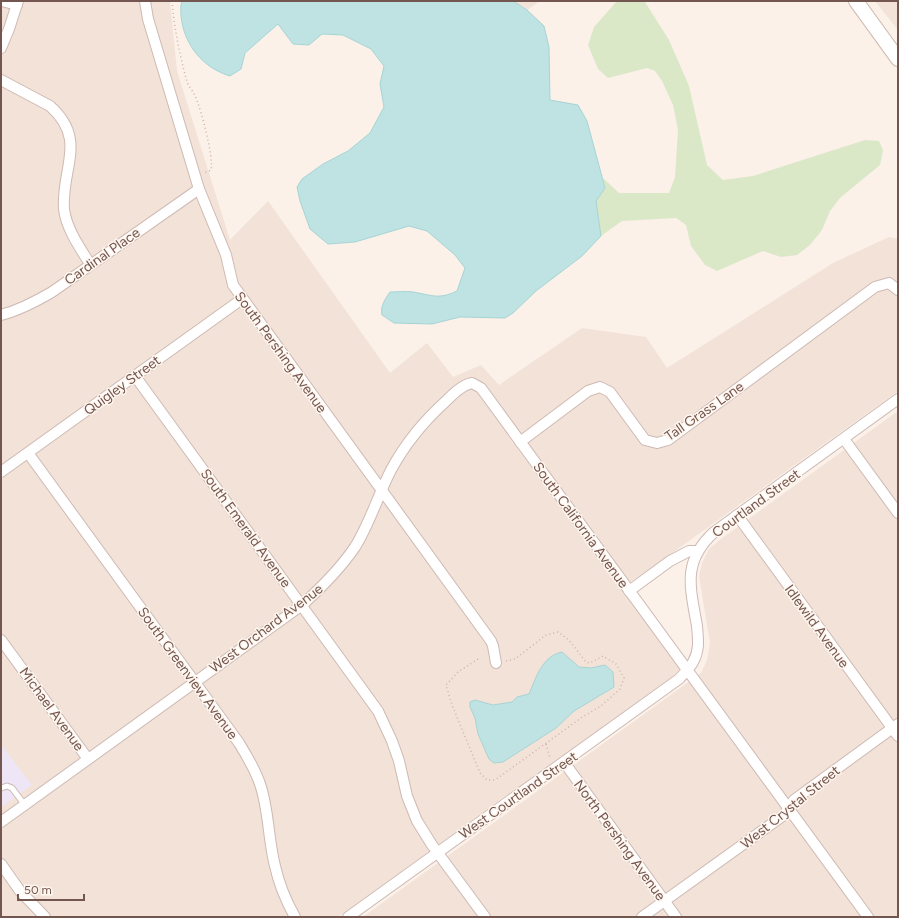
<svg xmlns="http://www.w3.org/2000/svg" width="899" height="918" viewBox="0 0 899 918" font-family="Figtree,sans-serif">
<rect width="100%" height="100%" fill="#fbf1e9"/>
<g fill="#f2e2d8">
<path d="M1,1H170L177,71L230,240L268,201L390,373L427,343L453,377L481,365L499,385L582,328L646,337L667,368L833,263L889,237L898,239V391L668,556L623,587L680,668L673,676L338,917H1Z"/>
<path d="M513,1H540L527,10Z"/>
<path d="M875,1H898V30Z"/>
<path d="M898,411V917H363L701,673L707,660L710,643L699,576L702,563L709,549L721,539Z"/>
</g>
<path fill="#eee6f7" d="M1,745L32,785L1,807Z"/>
<path fill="#dae8c8" d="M617,1L645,2L669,40L689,86L707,165L723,180L753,176L865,140L879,141L883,150L880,165L840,198L830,211L822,230L810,245L797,255L781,257L763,251L717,271L705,265L691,246L686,225L676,218L622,221L601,236L596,201L605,188L603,178L619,193H669L675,177L678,130L673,105L662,81L655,71L647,68L608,78L598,69L588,45L594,27Z"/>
<g fill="#bfe3e3" stroke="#a6d4d4">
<path d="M182,1H513L527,10L544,26L549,47L550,100L578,105L587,121L605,188L596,201L601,236L582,256L536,291L513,313L505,318L460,317L432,324L394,323L382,315C380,307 385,299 390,292C397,292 406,291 413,292C432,295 438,300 457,291L465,268L455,255L427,231L409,226L355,242L328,244L310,229L300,201L297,187L302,179L323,164L348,151L370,133L384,107L380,84L384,66L371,49L343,35L322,34L309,45L293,44L278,24L245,53L241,69L230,76C203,68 184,45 181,16C181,11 180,6 182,1Z"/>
<path d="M562,652L579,667L591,668L605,665L613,672L614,687L574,711L556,728L503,762L494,763L489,759L478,734L475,718L470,707V702L475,700L493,705L512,702L517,697L529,694C536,678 542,656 562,652Z"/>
</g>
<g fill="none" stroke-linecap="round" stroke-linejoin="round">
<g stroke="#cebab3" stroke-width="7">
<path id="service" d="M1,788L7,786L12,788L24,804"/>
</g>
<g stroke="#cebab3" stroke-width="12">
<g id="minor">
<path d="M2,1L17,5"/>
<path d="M145,1L148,19L199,189L226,255L233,285L491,641L493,646L496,663"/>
<path d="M1,48L9,29L18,1"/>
<path d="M1,80L50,106C88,140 61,168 64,209C66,228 80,248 90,264"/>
<path d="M1,315C20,310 35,302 52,292L199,189"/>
<path d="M135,376L378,711L392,741L399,761L407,796L417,821L432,845L485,917"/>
<path d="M844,439L898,513"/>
<path d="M520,442L588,391L600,387L610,392L645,440L657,443L668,440L875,287L889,283L898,290"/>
<path d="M28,453L239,743C247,756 255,769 260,784C269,810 268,839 275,866C279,884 286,901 295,917"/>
<path d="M1,472L242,299"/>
<path d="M737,515L898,736"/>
<path d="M629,591L670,561L689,551H698"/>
<path d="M1,640L88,759"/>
<path d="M564,762L676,917"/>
<path d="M1,822L302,605C322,587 340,569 355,547C370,523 378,495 391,470C405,444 424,421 445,402C453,394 462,385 472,383L481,388L868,917"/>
<path d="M1,864L20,891L45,917"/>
<path d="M348,917L679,679C684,673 690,668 693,662C700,650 698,638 697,626C690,586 682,562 714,532L898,399"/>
<path d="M642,917L784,815L794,800L898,724"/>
</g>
</g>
<g stroke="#d0bab0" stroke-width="16">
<path id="secondary" d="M856,1L898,59"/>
</g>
<g stroke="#d3b1a6" stroke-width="1.5" stroke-dasharray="1 3" stroke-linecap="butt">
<path d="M172,1C174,28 180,56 187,82C189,87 193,91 195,96C201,108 214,158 211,170L204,173"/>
<path d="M478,659L458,672L446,685L452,705L480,773L487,780H495L581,718L601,706L620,689L624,678L616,664L603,656L590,663L586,662L569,640L558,632L546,635L515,659L506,661"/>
<path d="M546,744L550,758"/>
</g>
<use href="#service" stroke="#fff" stroke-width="5"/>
<use href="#minor" stroke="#fff" stroke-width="10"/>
<use href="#secondary" stroke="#fff" stroke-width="14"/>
</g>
<g text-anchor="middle" stroke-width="3" stroke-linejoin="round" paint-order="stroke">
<g font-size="14" fill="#73564f" stroke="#fef6ef">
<text transform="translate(102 256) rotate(-35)" y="5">Cardinal Place</text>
<text transform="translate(281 352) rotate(54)" y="5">South Pershing Avenue</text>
<text transform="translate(122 385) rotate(-36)" y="5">Quigley Street</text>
<text transform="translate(704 411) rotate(-35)" y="5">Tall Grass Lane</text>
<text transform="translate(756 503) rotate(-36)" y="5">Courtland Street</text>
<text transform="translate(581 525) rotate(54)" y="5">South California Avenue</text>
<text transform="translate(246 528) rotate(54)" y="5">South Emerald Avenue</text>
<text transform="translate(817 626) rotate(54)" y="5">Idlewild Avenue</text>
<text transform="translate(266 628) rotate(-37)" y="5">West Orchard Avenue</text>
<text transform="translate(188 673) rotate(54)" y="5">South Greenview Avenue</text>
<text transform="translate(52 709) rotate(54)" y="5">Michael Avenue</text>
<text transform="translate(518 795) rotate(-35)" y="5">West Courtland Street</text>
<text transform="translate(790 807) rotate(-39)" y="5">West Crystal Street</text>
<text transform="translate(620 840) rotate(54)" y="5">North Pershing Avenue</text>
</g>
</g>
<rect width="899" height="918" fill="none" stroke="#73564f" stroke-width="4"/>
<path d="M18 894v6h66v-6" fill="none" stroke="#73564f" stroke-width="2"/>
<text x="24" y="894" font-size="12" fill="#73564f" stroke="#fef6ef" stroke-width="3" paint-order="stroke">50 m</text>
</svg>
